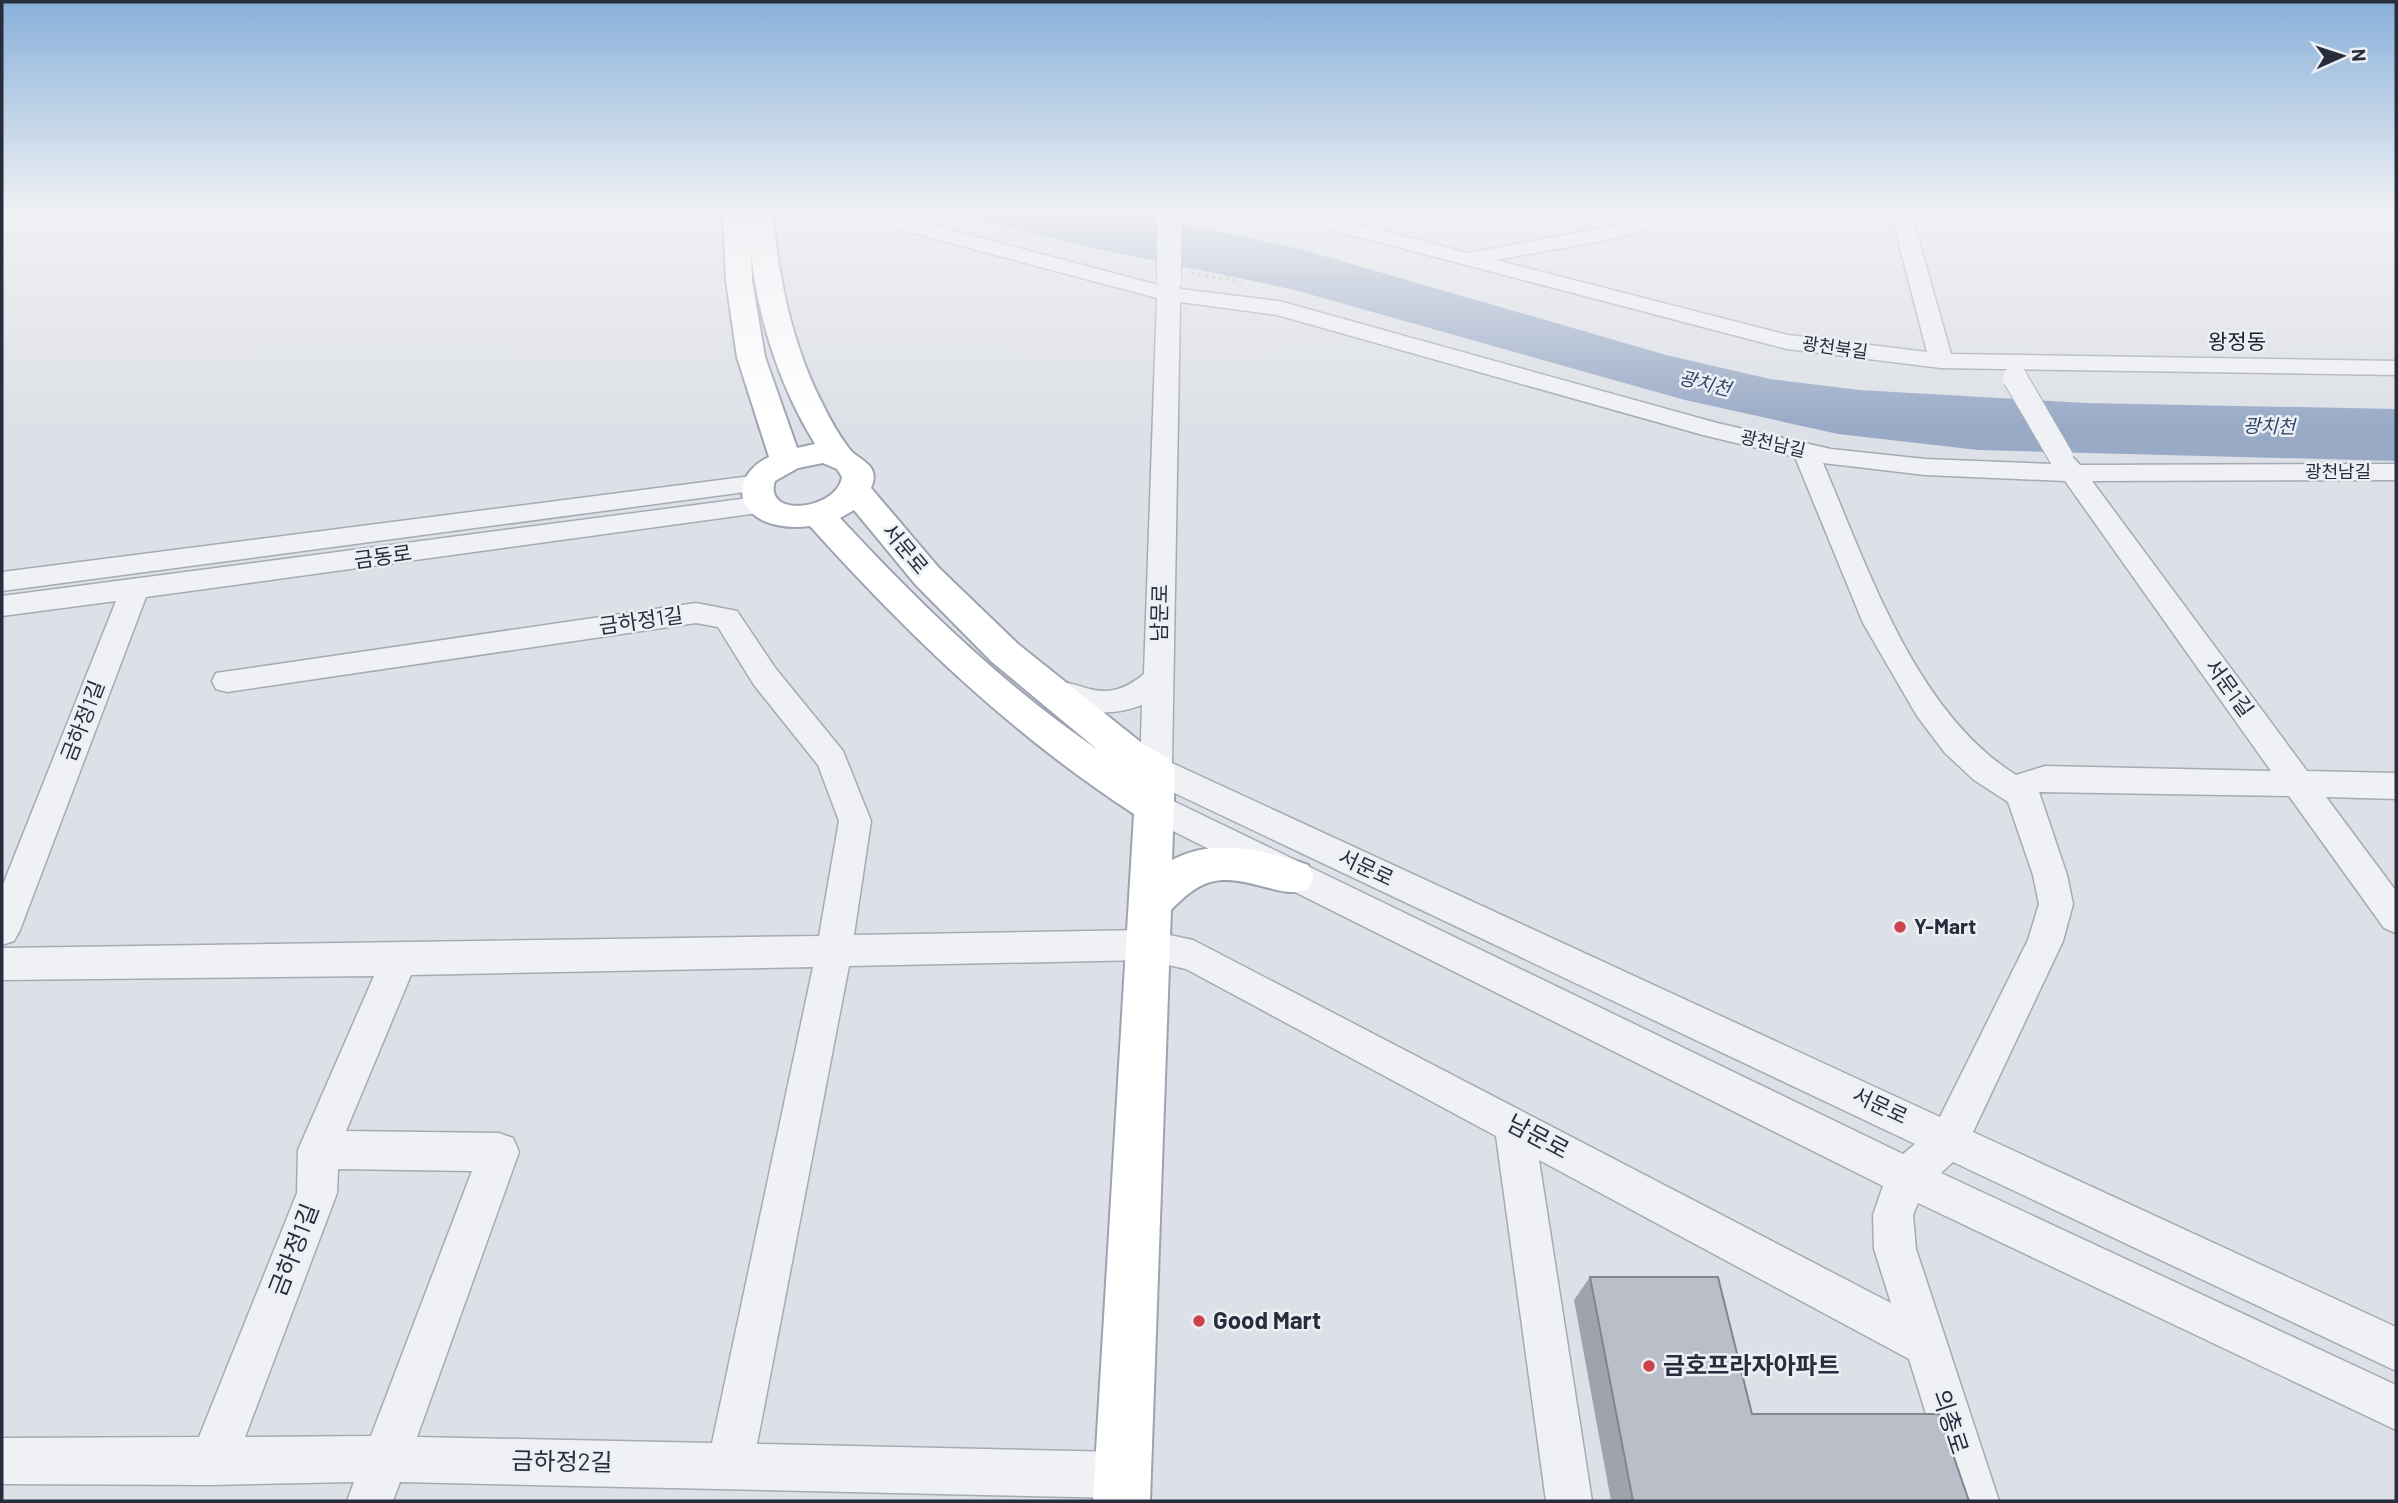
<svg xmlns="http://www.w3.org/2000/svg" width="2398" height="1503" viewBox="0 0 2398 1503" font-family="Barlow,'Noto Sans KR',sans-serif">
<rect width="100%" height="100%" fill="#dde0e6"/>
<path fill="#99aac6" d="M953,213H1132L1300,249L1666,355L1770,379L1859,390L2086,403L2396,409V461L1978,450L1838,434L1685,400L1291,289L1079,245Z"/>
<g fill="none" stroke-linecap="round" stroke-linejoin="round">
<g stroke="#a6aab3" stroke-width="3">
<g id="minor">
<path d="M850,213H886L1158,285L1161,276H1177L1180,289L1279,301L1717,423L1831,449L1925,459L2053,464L2051,461L2055,455C2068,452 2072,455 2080,465L2396,464V480L2092,481L2307,771L2396,773V799L2326,797L2396,891V933L2384,928L2289,796L2039,792L2067,875L2073,904L2063,941L1973,1132L2396,1327V1371L1953,1162L1941,1173L2396,1385V1430L1918,1203L1913,1215L1916,1249L1999,1501H1953L1909,1359L1539,1160L1592,1501H1546L1496,1136L1186,969L1146,960L849,966L757,1444L1123,1452L1139,1459L1146,1475L1139,1491L1123,1498L400,1482L393,1501H347L354,1482L212,1485L2,1484V1438L199,1437L297,1193L298,1150L374,976L2,980V948L819,936L839,821L818,765L754,685L718,627L696,623L227,692L216,689L212,681L216,673L696,603L737,611L776,669L843,751L871,821L854,935L1146,930L1193,940L1891,1303L1874,1249L1873,1215L1883,1186L1143,816L1139,807L1143,798L1155,794L1167,798L1903,1154L1915,1144L1145,779L1140,770L1142,705C1104,719 1081,711 1043,700L1039,692L1043,684C1081,673 1098,712 1144,674L1157,298L853,217ZM1180,302L1277,315L1703,435L1795,457L1863,623L1917,716L1945,753L1974,780L2008,802L2033,875L2039,904L2028,940L1940,1117L1172,763ZM1823,463L1925,475L2065,481L2271,771L2045,766L2016,775C1915,712 1868,568 1823,463ZM813,967L712,1443L417,1437L519,1152L513,1138L499,1133L346,1131L411,975ZM338,1169L472,1171L371,1436L245,1437L337,1193Z"/>
<path d="M1280,213H1316L1468,253L1618,225L1653,213H1684L1681,217L1622,237L1496,260L1788,335L1927,352L1891,213H1911L1951,354L2396,361V375L1941,368L1787,349L1283,217Z"/>
<path d="M1547,213H1583L1585,217L1582,221L1575,223L1550,217Z"/>
<path d="M759,475L768,477L772,483L768,489L2,591V572Z"/>
<path d="M764,496L773,499L777,505L773,511L146,597L20,930L14,941L2,945V887L116,601L2,616V596Z"/>
</g>
</g>
<g stroke="#9da3b2" stroke-width="4">
<path id="major" d="M723,213H773C778,278 793,347 823,405C830,419 838,434 848,447C857,461 882,463 871,488L939,568L1018,644L1143,744L1170,759L1175,770L1172,860C1216,837 1264,850 1308,865L1314,877L1308,889C1291,895 1282,891 1265,887C1220,875 1204,876 1171,910L1150,1501H1093L1134,814C1011,734 908,635 810,526C795,528 776,527 762,520C730,503 740,470 769,457L737,357L726,280ZM751,252C758,320 780,387 815,444L797,448L765,357L752,280ZM823,463L837,469L842,477C837,510 763,519 775,481L798,468ZM854,510L915,584L992,662L1098,750C1002,684 919,603 840,518Z"/>
</g>
<path stroke="#bbbec5" stroke-width="3.5" stroke-dasharray="3.5 3.5" stroke-linecap="butt" d="M1191,273L1241,282"/>
<use href="#minor" fill="#eff1f5" fill-rule="evenodd"/>
<use href="#major" fill="#fff" fill-rule="evenodd"/>
<g stroke="#a6aab3" stroke-width="26" stroke-linecap="butt">
<g id="minor-bridge">
<path d="M1169,213V281"/>
<path d="M2015,378L2061,457"/>
</g>
</g>
<use href="#minor-bridge" stroke="#eff1f5" stroke-width="24"/>
</g>
<path fill="#a0a3ad" d="M1590,1277L1752,1414L1969,1501H1611L1574,1300Z"/>
<path fill="#babec9" stroke="#82858d" stroke-width="2" d="M1590,1277H1718L1752,1414H1939L1969,1501H1633Z"/>
<linearGradient id="sky" x2="0" y2="1"><stop stop-color="#88b0da"/><stop offset="0.5" stop-color="#f0f1f4"/><stop offset="1" stop-color="#f0f1f4" stop-opacity="0"/></linearGradient>
<rect width="2398" height="424" fill="url(#sky)"/>
<g fill="#c9444b" stroke="#eceff4" stroke-width="2.5">
<circle cx="1900" cy="927" r="7"/>
<circle cx="1199" cy="1321" r="7"/>
<circle cx="1649" cy="1366" r="7"/>
</g>
<g text-anchor="middle" stroke-width="5" stroke-linejoin="round" paint-order="stroke">
<g font-size="18" fill="#272d3c" stroke="#eceff4">
<text transform="translate(1835 348) rotate(8)" y="6">광천북길</text>
<text transform="translate(1773 444) rotate(13)" y="6">광천남길</text>
<text x="2338" y="478">광천남길</text>
</g>
<g font-size="19" font-style="italic" fill="#33486f" stroke="#eceff4">
<text transform="translate(1705 383) rotate(14)" y="7">광치천</text>
<text transform="translate(2269 426) rotate(1)" y="7">광치천</text>
</g>
<g font-size="21" fill="#191e2d" stroke="#eceff4">
<text x="2237" y="349">왕정동</text>
</g>
<g font-size="21" fill="#272d3c" stroke="#eceff4">
<text transform="translate(905 549) rotate(50)" y="7">서문로</text>
<text transform="translate(383 557) rotate(-8)" y="7">금동로</text>
<text transform="translate(1160 613) rotate(-89)" y="7">남문로</text>
<text transform="translate(641 621) rotate(-8)" y="7">금하정1길</text>
<text transform="translate(2229 688) rotate(54)" y="7">서문1길</text>
<text transform="translate(83 721) rotate(-69)" y="7">금하정1길</text>
<text transform="translate(1366 868) rotate(25)" y="7">서문로</text>
<text transform="translate(1880 1106) rotate(25)" y="7">서문로</text>
</g>
<g font-size="21" font-weight="bold" fill="#272d3c" stroke="#eceff4" text-anchor="start">
<text x="1914" y="934">Y-Mart</text>
</g>
<g font-size="24" fill="#272d3c" stroke="#eceff4">
<text transform="translate(1538 1137) rotate(28)" y="8">남문로</text>
<text transform="translate(294 1250) rotate(-69)" y="8">금하정1길</text>
<text transform="translate(1950 1422) rotate(72)" y="8">의총로</text>
<text transform="translate(562 1462) rotate(1)" y="8">금하정2길</text>
</g>
<g font-size="24" font-weight="bold" fill="#272d3c" stroke="#eceff4" text-anchor="start">
<text x="1213" y="1329">Good Mart</text>
<text x="1663" y="1374">금호프라자아파트</text>
</g>
</g>
<rect width="2398" height="1503" fill="none" stroke="#272d3c" stroke-width="7"/>
<g transform="translate(2342 56) rotate(87)" stroke="#eceff4" stroke-width="5" paint-order="stroke">
<path d="M0-5L12 26L0 18L-12 26Z" fill="#272d3c"/>
<text y="-10" font-size="19" font-weight="bold" text-anchor="middle" fill="#272d3c">N</text>
</g>
</svg>
